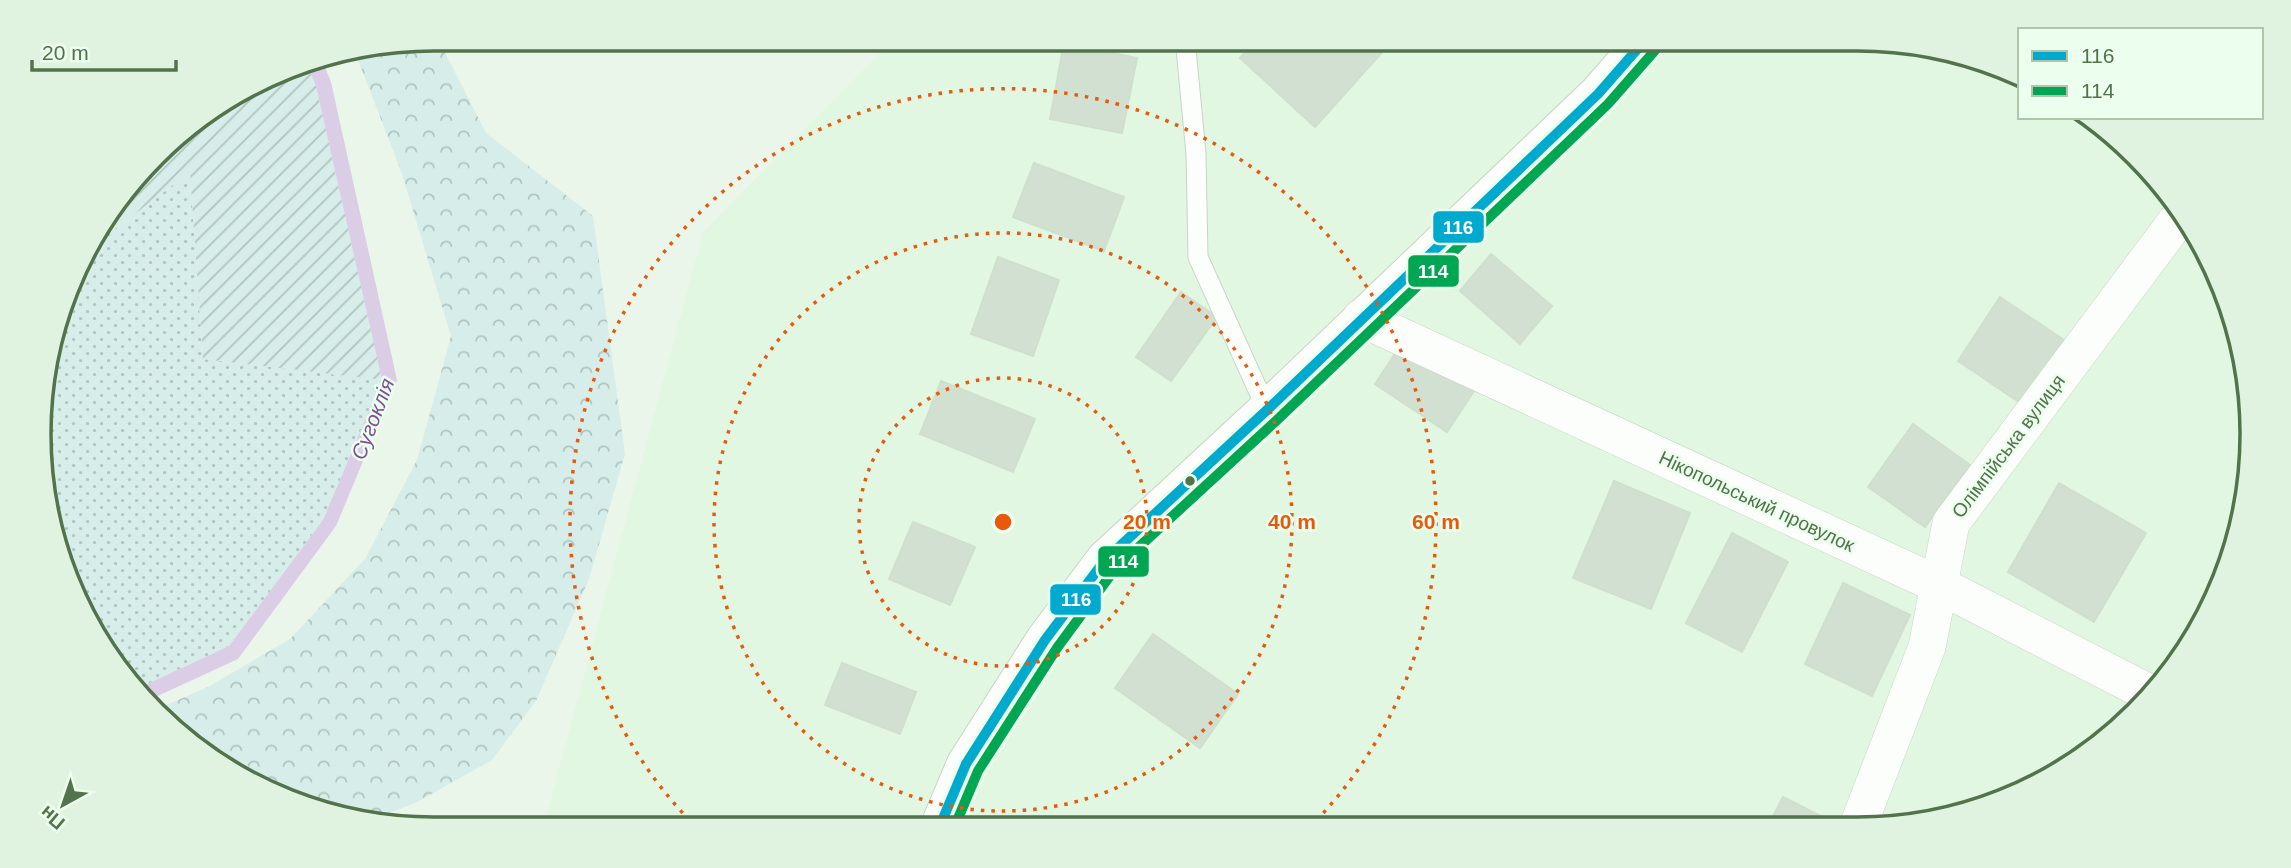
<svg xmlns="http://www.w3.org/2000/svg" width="2291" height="868" viewBox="0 0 2291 868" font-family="Arial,sans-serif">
<defs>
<pattern id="grass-dots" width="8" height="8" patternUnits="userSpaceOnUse" patternTransform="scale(1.75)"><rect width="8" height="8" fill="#d6ede9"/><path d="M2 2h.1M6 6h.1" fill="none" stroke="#b0c4bf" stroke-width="1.8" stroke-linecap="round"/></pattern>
<pattern id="forest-crowns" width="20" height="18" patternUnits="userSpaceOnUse" patternTransform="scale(1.75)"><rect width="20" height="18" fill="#d6ede9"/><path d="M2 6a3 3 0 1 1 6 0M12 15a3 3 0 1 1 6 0" fill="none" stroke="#b0c4bf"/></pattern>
<pattern id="garden-furrows" width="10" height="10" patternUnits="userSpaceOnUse" patternTransform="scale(1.75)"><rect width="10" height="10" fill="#d6ede9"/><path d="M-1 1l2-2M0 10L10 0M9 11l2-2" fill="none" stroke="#b0c4bf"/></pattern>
</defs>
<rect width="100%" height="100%" fill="#ebf6eb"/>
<path fill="#e2f7e2" d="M1857,38L1960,52L2020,82V117H2092L2098,120L2200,237L2249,383L2239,537L2199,632L2118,731L2032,789L1909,826L533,829L543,828L703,232L894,39Z"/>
<path fill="url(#grass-dots)" d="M190,172L203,359L382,380L323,520L229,646L143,686L136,687L105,653L46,512L42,382L87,250Z"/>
<path fill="url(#forest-crowns)" d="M438,39L486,133L593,216L625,454L589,579L536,701L492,760L417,802L369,821L331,816L194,748L157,709L208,687L290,639L365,559L417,460L451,336L401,171L355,52Z"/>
<path fill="url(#garden-furrows)" d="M305,60L316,86L382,380L203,359L190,172L87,250L91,237L174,136Z"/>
<path fill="#dbcde6" d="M321,57L331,82L397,380L336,526L238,659L149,700L136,687L143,686L229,646L323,520L382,380L316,86L305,60Z"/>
<g fill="#d2e0d1" stroke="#d0dfcd" stroke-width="2">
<path d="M1258,38H1373L1385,49L1315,127L1240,58Z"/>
<path d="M1064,43L1137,58L1122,133L1050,119Z"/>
<path d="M1034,163L1124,197L1104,251L1013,217Z"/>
<path d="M1491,254L1552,306L1520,344L1460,291Z"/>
<path d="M998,257L1059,280L1033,356L971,334Z"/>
<path d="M1181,292L1217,317L1171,381L1136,357Z"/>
<path d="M2000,297L2064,340L2022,404L1958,361Z"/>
<path d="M1402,343L1474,391L1447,432L1375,384Z"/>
<path d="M941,381L1035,419L1013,472L920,434Z"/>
<path d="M1913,424L1970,465L1925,527L1868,487Z"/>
<path d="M1614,481L1690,513L1651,609L1573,578Z"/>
<path d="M2059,483L2146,533L2094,622L2008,572Z"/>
<path d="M913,522L975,547L950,605L889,579Z"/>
<path d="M1732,533L1788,562L1742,652L1686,623Z"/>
<path d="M1843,583L1910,615L1872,696L1805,664Z"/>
<path d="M1153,634L1238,694L1200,748L1115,688Z"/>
<path d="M842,663L916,692L900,734L825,705Z"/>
<path d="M2042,774L2048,778L2034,787Z"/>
<path d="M1783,797L1836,824L1835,826H1768Z"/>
</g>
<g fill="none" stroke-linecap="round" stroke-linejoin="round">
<g stroke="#c7d5c6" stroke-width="21">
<path id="lane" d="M1185,38L1196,154L1198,257L1267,410"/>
</g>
<g stroke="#c7d5c6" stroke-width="38">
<g id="street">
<path d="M1361,318L1939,585L2149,693"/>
<path d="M1858,826L1927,647L1951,523L2181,215"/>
</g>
</g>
<g stroke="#c6d4c4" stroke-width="40">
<path id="secondary" d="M939,828L966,764L1045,640L1105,560L1267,410L1598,94L1647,38"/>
</g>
<use href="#lane" stroke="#fcfefc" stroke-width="19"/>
<use href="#street" stroke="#fcfefc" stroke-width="37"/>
<use href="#secondary" stroke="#fcfefc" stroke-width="38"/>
<g stroke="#ecfeed" stroke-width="16">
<path id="bus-1" d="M939,828L966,764L1045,640L1105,560L1267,410L1598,94L1647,38"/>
</g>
<g stroke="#ecfeed" stroke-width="16">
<path id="bus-2" d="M954,828L978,771L1057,648L1115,569L1277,420L1608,104L1658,47"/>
</g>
<use href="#bus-1" stroke="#00a9ce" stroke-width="10"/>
<use href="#bus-2" stroke="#00a651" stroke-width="10"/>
</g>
<g fill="none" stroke="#e8590c" stroke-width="3.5" stroke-dasharray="3.5 7">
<circle cx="1003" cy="522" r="144"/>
<circle cx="1003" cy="522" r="289"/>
<path d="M697 828A433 433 0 1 1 1312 825"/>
</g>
<circle fill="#53734c" stroke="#ecfeed" stroke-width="2.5" cx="1190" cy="481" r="6"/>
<g text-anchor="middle" stroke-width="5" stroke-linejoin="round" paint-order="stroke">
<g font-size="19" fill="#53734c" stroke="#ecfeed">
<text transform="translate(2008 446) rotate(-53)" y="7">Олімпійська вулиця</text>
<text transform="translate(1757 501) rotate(25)" y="7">Нікопольський провулок</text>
</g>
<g font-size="21" font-style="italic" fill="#7e509a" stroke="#ecfeed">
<text transform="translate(373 419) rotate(-69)" y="7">Сугоклія</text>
</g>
</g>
<path d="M0 0H2291V868H0ZM434 51H1857A383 383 0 0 1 2240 434V434A383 383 0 0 1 1857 817H434A383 383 0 0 1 51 434V434A383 383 0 0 1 434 51Z" fill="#e0f3e0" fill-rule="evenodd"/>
<path fill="none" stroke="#53734c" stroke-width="3.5" d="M434 51H1857A383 383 0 0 1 2240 434V434A383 383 0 0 1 1857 817H434A383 383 0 0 1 51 434V434A383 383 0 0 1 434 51Z"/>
<circle cx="1003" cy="522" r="10" fill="#e8590c" stroke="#ecfeed" stroke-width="3.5"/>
<g font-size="21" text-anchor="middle" font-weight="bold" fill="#e8590c" stroke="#ecfeed" stroke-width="5" stroke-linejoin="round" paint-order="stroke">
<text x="1147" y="529">20 m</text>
<text x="1292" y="529">40 m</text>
<text x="1436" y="529">60 m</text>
</g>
<g stroke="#ecfeed" stroke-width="2.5">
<rect x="1432" y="210" width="53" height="34" rx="7" fill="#00a9ce"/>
<rect x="1407" y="254" width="53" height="34" rx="7" fill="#00a651"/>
<rect x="1097" y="545" width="53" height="33" rx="7" fill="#00a651"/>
<rect x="1049" y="583" width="53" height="33" rx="7" fill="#00a9ce"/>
</g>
<g font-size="19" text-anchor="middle" font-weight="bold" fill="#fff">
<text x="1458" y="234">116</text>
<text x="1433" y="278">114</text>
<text x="1123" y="568">114</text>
<text x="1076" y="606">116</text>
</g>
<rect x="2018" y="28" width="245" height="91" fill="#ecfeed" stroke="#afc6ad" stroke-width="2"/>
<rect x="2032" y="51" width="35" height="10" fill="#00a9ce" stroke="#afc6ad" stroke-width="2"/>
<text x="2081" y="63" font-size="21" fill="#53734c">116</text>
<rect x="2032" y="86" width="35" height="10" fill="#00a651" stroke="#afc6ad" stroke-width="2"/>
<text x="2081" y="98" font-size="21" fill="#53734c">114</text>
<g transform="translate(63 805) rotate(220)" stroke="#ecfeed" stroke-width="5" paint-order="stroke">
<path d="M0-5L12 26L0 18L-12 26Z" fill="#53734c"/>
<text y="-10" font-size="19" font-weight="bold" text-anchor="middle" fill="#53734c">Пн</text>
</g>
<path d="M32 60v10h144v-10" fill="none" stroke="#53734c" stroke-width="3.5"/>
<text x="42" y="60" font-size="21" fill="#53734c" stroke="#ecfeed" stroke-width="5" paint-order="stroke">20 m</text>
</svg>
